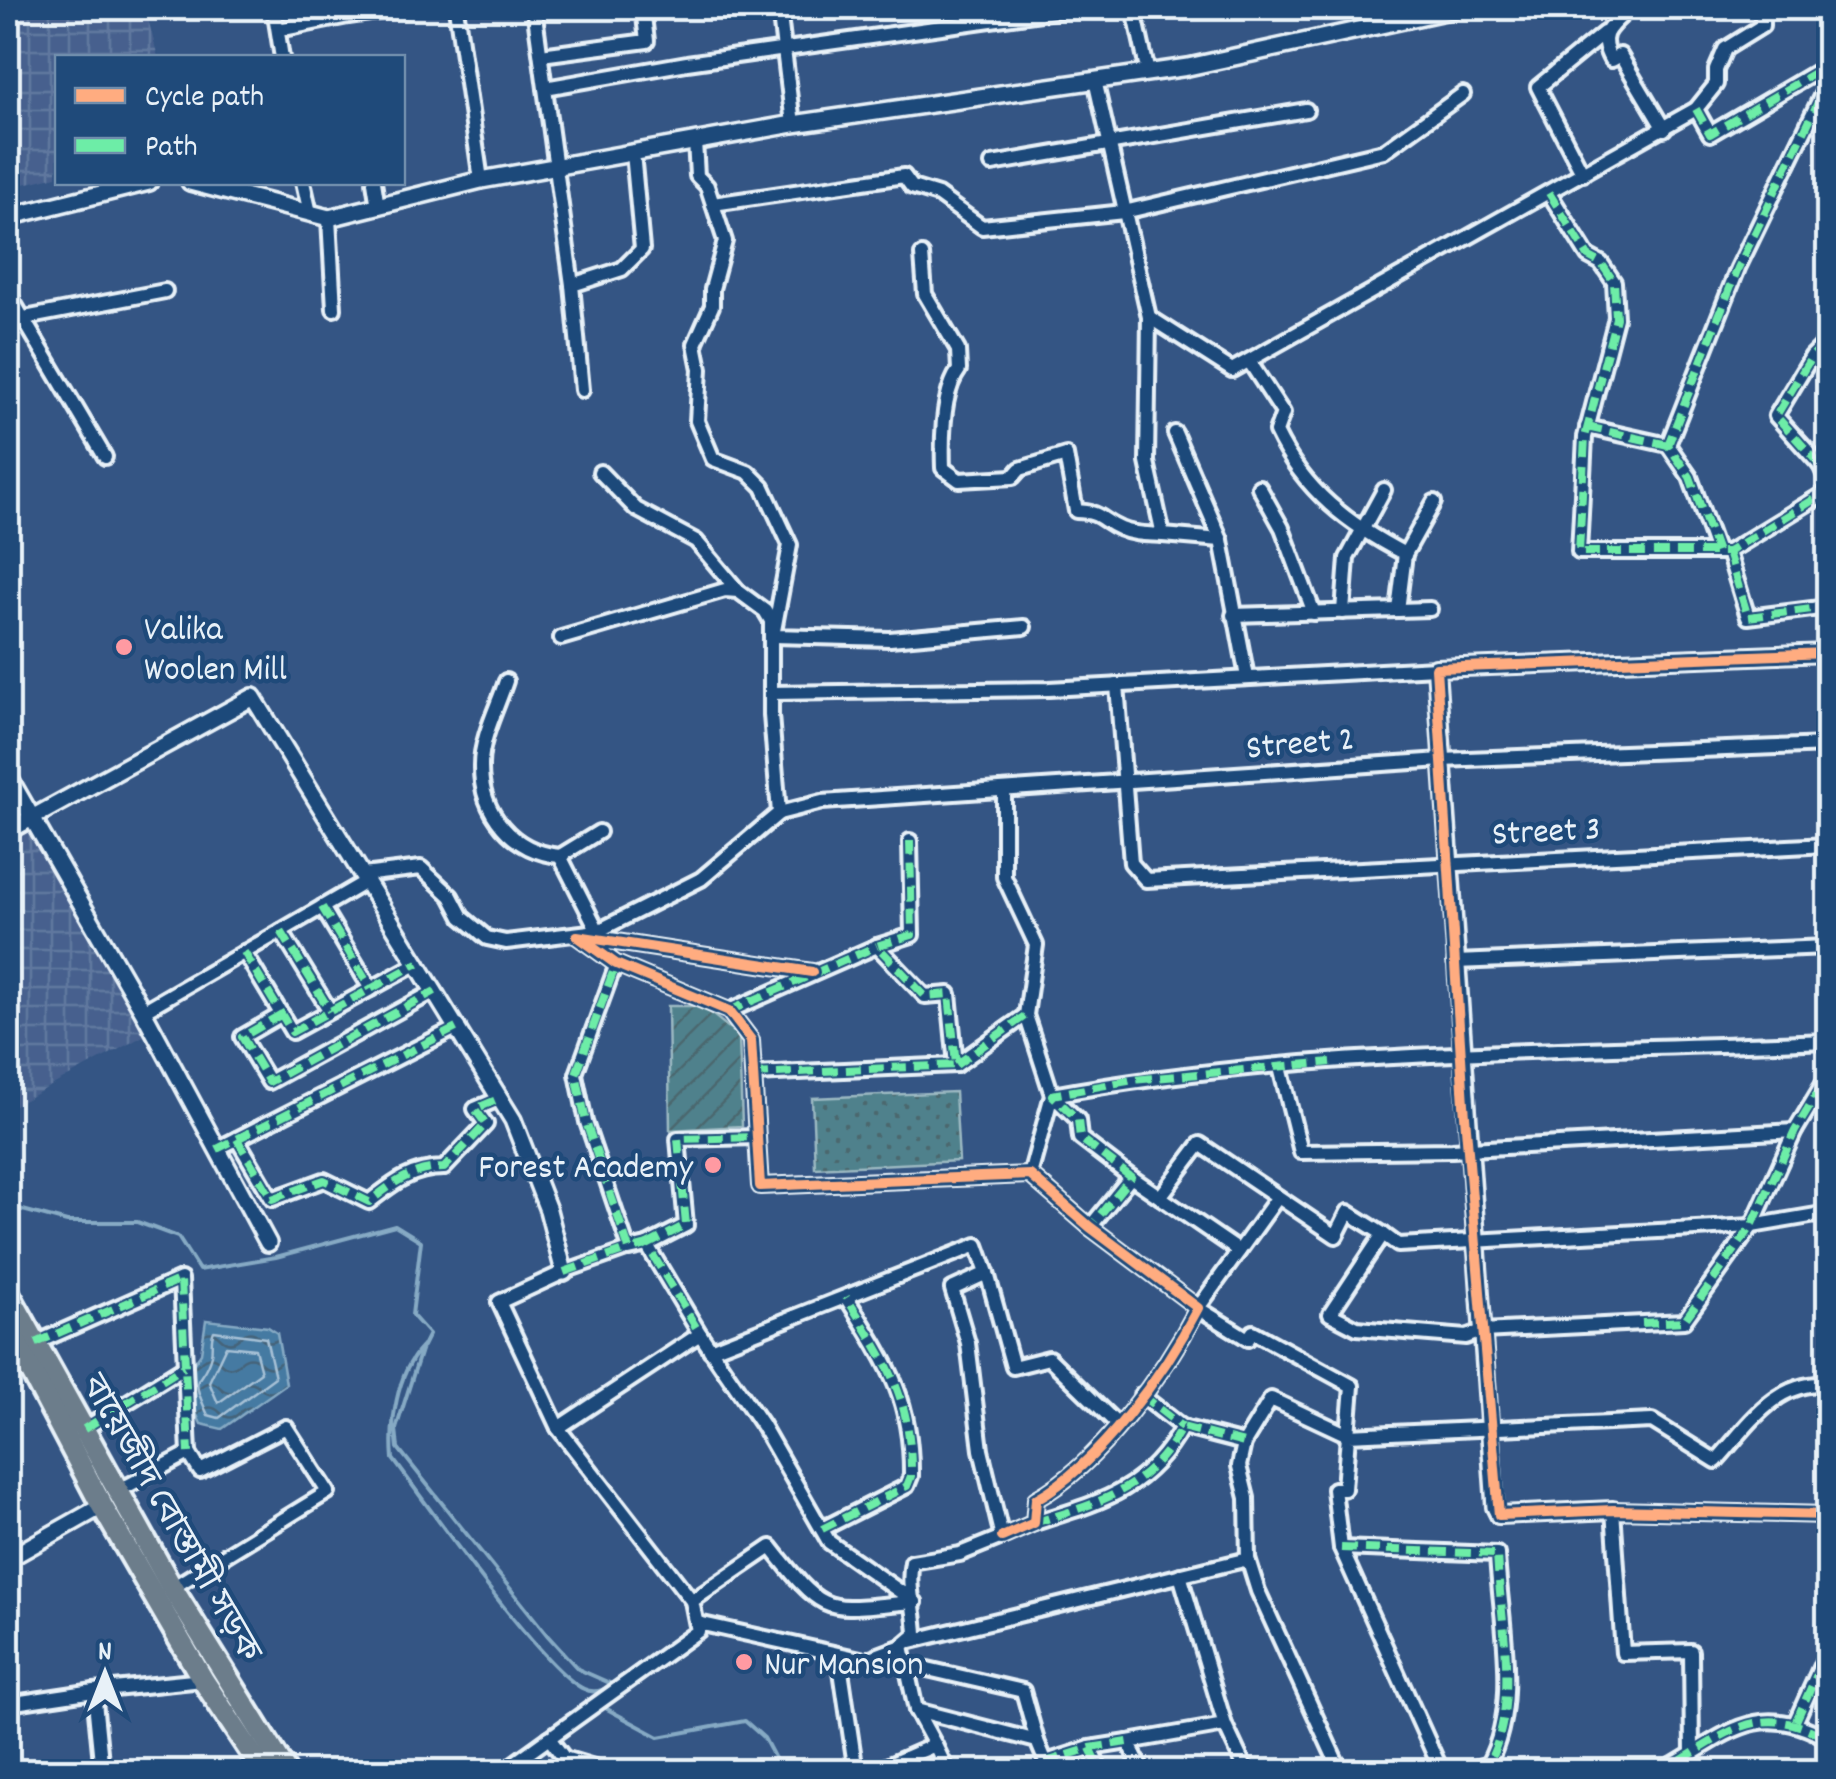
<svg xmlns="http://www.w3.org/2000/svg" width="1836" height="1779" viewBox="0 0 1836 1779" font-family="Dekko,'Noto Sans Bengali',sans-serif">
<defs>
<pattern id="industrial-grid" width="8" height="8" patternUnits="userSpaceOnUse" patternTransform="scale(2.5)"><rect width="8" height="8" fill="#46618e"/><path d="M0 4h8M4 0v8" fill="none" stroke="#61789f"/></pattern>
<pattern id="park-dots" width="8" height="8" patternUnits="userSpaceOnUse" patternTransform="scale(2.5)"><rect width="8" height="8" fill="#4f818c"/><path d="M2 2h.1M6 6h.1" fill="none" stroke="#4b676e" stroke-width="1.8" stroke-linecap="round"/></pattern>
<pattern id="garden-furrows" width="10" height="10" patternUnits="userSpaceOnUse" patternTransform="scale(2.5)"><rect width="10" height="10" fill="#4f818c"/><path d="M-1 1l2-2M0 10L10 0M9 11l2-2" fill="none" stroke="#4b676e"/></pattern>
<pattern id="water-waves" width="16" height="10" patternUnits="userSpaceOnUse" patternTransform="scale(2.5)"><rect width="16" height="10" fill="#457aa2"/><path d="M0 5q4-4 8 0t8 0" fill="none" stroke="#45647a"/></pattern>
</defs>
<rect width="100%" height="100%" fill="#345584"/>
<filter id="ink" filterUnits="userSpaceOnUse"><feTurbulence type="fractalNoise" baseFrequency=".01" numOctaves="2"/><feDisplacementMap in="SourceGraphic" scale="20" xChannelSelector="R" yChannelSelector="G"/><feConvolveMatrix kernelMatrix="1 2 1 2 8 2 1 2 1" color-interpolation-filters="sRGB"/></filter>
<g filter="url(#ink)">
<g fill="url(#industrial-grid)">
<path d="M8,8H145L158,57L58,58L57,176L24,184L8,140Z"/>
<path d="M26,827L149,1033L8,1109V837Z"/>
</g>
<path fill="url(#park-dots)" stroke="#9cb9c2" stroke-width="2.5" d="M955,1092L959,1161L815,1168L812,1098Z"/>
<path fill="url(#garden-furrows)" stroke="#9cb9c2" stroke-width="2.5" d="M668,1006H702L739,1036L742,1126L670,1130Z"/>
<path fill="url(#water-waves)" stroke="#86aac4" stroke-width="2.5" d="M206,1320L268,1327L277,1333L286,1384L222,1429L201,1424L187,1393L186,1374L201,1353Z"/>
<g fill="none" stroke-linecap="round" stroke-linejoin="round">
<g stroke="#a7c1d6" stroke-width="2.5">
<path d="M214,1331L266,1338L275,1377L219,1418L208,1415C187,1370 202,1388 211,1355C213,1346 210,1339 214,1331Z"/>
<path d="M226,1346L255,1349L261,1372L218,1403L209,1382Z"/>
</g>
<g stroke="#86aac4" stroke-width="4">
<path d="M8,1206L67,1222H137L178,1237L199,1270L276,1257L395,1225L421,1241L412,1315L429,1334L423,1346"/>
<path d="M422,1347L396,1429L398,1448L548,1636L578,1669L612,1684C603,1691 594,1694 584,1689C542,1670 428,1505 393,1459C390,1425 396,1374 422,1347Z"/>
<path d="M607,1709L659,1737L745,1721L764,1738L782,1772"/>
</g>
<g stroke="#e8f1f8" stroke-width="18">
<path id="pedestrian" d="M564,1272L629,1249L586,1122L576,1074L616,964"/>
</g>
<g stroke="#e8f1f8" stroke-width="20">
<g id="minor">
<path d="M274,8L282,58"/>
<path d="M456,8L481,180"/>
<path d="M534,8L572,285"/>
<path d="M779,8L793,124"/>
<path d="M1630,8C1611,26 1596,34 1611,60L1620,55L1664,129"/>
<path d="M1134,10L1148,73"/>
<path d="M348,16L407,8"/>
<path d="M278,30L348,16L347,8"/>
<path d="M541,55L647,41L643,8"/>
<path d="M1095,80L1149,317L1147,462L1163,535L1221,540L1247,677"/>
<path d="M545,88L687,63L1076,8"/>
<path d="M1696,109L1710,134L1828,65"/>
<path d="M695,141L697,176L707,186L725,241L712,289V306L695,344L700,369L697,421L713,459L748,472L763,487L790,545L773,636L890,639L1024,627"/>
<path d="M992,164L1306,110"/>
<path d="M1583,174L1538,87L1604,33"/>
<path d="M303,182L310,213"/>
<path d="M374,182L378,207"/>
<path d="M1549,193L1588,256L1601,263L1614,282L1616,318L1585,437L1579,552H1728L1828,491"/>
<path d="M713,204L904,176L912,187L938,195L982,227L1124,212L1384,151L1463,94"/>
<path d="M329,218L334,309"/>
<path d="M922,255L925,294L958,350L959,370C942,392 942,440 943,468L959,480L1013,477L1020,469L1066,455L1076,511C1102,512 1100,520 1121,529C1134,535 1149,534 1163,535"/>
<path d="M8,293L105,457"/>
<path d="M1149,317L1232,370L1696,109L1716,84V70L1725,49L1762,26V8"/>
<path d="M25,318L165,291"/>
<path d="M1249,361L1283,413L1276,432C1304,491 1349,525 1405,554L1434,502"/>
<path d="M582,390L572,285L622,269L642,249L633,153"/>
<path d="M1587,427L1668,445"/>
<path d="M1175,433L1221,540"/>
<path d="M1828,461L1820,465L1828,482"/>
<path d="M1820,465L1776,416L1812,356L1828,340"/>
<path d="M600,472L636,509L696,541L738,591"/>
<path d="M1259,487L1282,528L1314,613"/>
<path d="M1717,552L1690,477L1668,445L1738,268L1826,86L1819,70"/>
<path d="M1728,552L1748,617L1828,607"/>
<path d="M1828,559V566"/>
<path d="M1398,610L1405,554"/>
<path d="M1343,612L1347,558L1384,490"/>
<path d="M1233,615L1430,609"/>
<path d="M506,681C498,706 481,738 481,765C480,813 513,852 560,856L599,832"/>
<path d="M1117,685L1131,863L1146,880L1828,845"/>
<path d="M771,693L1049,689L1436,668"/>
<path d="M1004,792V877L1036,945L1026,1015L1052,1095L1030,1175"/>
<path d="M779,813L822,802L1442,760L1828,745"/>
<path d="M560,856L598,931"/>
<path d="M363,875L421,868L451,896L462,917L487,938L506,942L598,931L701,879L779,813L771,715V621L765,611L738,591L725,590L561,638"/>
<path d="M322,907L371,989"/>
<path d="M281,931L330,1011"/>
<path d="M244,952L292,1032L418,963"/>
<path d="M1455,962L1828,947"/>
<path d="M812,972L577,936L616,964L729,1011L751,1040L760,1186L1030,1175L1090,1227L1198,1308C1165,1372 1099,1465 1036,1499L1034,1523L1002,1537"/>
<path d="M143,1011L367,881"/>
<path d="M729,1011L877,946"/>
<path d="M282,1014L242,1037L269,1082L435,991"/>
<path d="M956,1065L1026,1015"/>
<path d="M1280,1067L1301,1152L1452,1150L1795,1131"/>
<path d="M754,1074L956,1065L949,994L925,996L877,946L912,935L910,841"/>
<path d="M237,1139L272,1199L324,1180L369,1202C393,1183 412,1168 444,1168L486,1124L475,1109L501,1098"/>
<path d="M217,1149L458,1027"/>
<path d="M1131,1177L1160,1197L1200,1144L1336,1236L1348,1212L1383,1234L1330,1314L1357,1328L1466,1337L1482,1331L1684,1321L1752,1226L1795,1131L1828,1076"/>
<path d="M1160,1197L1239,1251"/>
<path d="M1278,1197L1198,1308L1248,1339L1253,1332L1352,1386L1348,1435L1271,1399L1244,1443L1239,1466L1247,1498L1248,1559L1258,1591L1341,1772"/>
<path d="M1090,1227L1131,1177L1080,1138L1078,1120L1052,1095C1306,1048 1571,1052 1828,1041"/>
<path d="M1383,1234L1398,1245L1752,1226L1828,1213"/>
<path d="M647,1245L686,1225L678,1139L757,1137"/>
<path d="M629,1249L647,1245L700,1334"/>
<path d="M987,1273L1013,1367L1049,1358L1117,1424"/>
<path d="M36,1343L181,1279L189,1453"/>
<path d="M1141,1395L1182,1427"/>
<path d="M558,1428L499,1302L564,1272"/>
<path d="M84,1429L184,1367"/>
<path d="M118,1491L189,1453L200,1471L286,1427L328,1492L172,1588"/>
<path d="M1034,1523C1100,1502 1146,1492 1182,1427L1244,1443"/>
<path d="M822,1529L907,1486L911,1476C912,1397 886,1361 846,1297"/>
<path d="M1341,1548L1497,1554C1500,1621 1521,1704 1488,1764L1461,1772"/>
<path d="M1180,1575L1225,1725L1247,1772"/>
<path d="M692,1601L771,1547C828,1620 825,1609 915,1602"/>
<path d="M698,1623L865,1660L902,1646L916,1634C915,1609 907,1585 912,1562L960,1554L1002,1537L981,1450L968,1343L952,1289L987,1273L977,1245L710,1350"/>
<path d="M911,1641L1248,1559"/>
<path d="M902,1646L916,1710L1037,1741L1050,1772"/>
<path d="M840,1664L856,1772"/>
<path d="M906,1664L1023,1691L1037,1741"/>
<path d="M8,1704L94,1691"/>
<path d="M916,1710L935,1745"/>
<path d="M1796,1721L1828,1650"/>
<path d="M549,1738L564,1758L611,1772"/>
<path d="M1090,1748L1128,1742"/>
<path d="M1692,1755L1691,1651L1623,1653L1613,1510L1828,1515"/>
<path d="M1046,1762L1090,1748L1101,1772"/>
<path d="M102,1772L94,1691L203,1680"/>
<path d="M502,1772L698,1631L692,1601L558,1428L700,1334L762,1425L829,1542L915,1602"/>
<path d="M873,1772L935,1745L948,1772"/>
<path d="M1143,1772L1128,1742L1225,1725"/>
<path d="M1442,1772L1341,1548L1334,1489H1344L1348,1435L1652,1421L1716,1461C1749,1425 1775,1381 1828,1384"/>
<path d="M1661,1772C1726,1736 1756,1698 1828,1739"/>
</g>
</g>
<g stroke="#e8f1f8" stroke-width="22">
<g id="tertiary">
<path d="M190,182L329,218L481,180L793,124L1188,67L1459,8"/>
<path d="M8,217L149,182"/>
<path d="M8,776L143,1011L268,1243"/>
<path d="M8,831L253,697L513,1120L548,1210L564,1272"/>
<path d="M1613,1510L1499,1515L1495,1507L1436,668L1828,653"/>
<path d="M8,1559L102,1506"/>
</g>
</g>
<g stroke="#e8f1f8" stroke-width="28">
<g id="primary">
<path d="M8,1293L172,1588L286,1772"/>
<path d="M8,1327L102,1506L203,1680L264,1772"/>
</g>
</g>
<use href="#pedestrian" stroke="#1f4a7a" stroke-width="10"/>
<use href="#minor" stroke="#1f4a7a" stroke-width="12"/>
<use href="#tertiary" stroke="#1f4a7a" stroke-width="15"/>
<use href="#primary" stroke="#6c7d8b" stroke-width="20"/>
<g stroke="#6deda7" stroke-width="8" stroke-dasharray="15 8" stroke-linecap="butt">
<path d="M1696,109L1710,134L1828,65"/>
<path d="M1549,193L1588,256L1601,263L1614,282L1616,318L1585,437L1579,552H1728L1828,491"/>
<path d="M1587,427L1668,445"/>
<path d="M1820,465L1776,416L1812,356L1828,340"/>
<path d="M1717,552L1690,477L1668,445L1738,268L1826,86L1819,70"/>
<path d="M1728,552L1748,617L1828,607"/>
<path d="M1828,559V566"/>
<path d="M322,907L371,989"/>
<path d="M281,931L330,1011"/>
<path d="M244,952L292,1032L418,963"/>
<path d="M729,1011L877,946"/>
<path d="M282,1014L242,1037L269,1082L435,991"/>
<path d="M956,1065L1026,1015"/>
<path d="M754,1074L956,1065L949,994L925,996L877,946L912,935L910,841"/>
<path d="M237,1139L272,1199L324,1180L369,1202C393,1183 412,1168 444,1168L486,1124L475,1109L501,1098"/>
<path d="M217,1149L458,1027"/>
<path d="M1085,1223L1090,1227L1131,1177L1080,1138L1078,1120L1052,1095L1133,1080L1331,1062"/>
<path d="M647,1245L686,1225L678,1139L757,1137"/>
<path d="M636,1248L647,1245L700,1334"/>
<path d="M564,1272L629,1249L586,1122L576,1074L616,964"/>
<path d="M1642,1323L1684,1321L1752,1226L1795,1131L1828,1076"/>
<path d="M36,1343L181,1279L189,1453"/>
<path d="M1141,1395L1182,1427"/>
<path d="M84,1429L184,1367"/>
<path d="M1034,1523C1100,1502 1146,1492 1182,1427L1244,1443"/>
<path d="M822,1529L907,1486L911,1476C912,1397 886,1361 846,1297"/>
<path d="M1341,1548L1497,1554C1500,1621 1521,1704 1488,1764L1461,1772"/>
<path d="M1796,1721L1828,1650"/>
<path d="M1090,1748L1128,1742"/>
<path d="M1046,1762L1090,1748L1101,1772"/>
<path d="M1661,1772C1726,1736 1756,1698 1828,1739"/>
</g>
<g stroke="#1f4a7a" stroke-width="16">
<g id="cycleway">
<path d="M1828,653L1436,668L1464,1104L1499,1515L1613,1510L1828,1515"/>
<path d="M812,972L577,936L616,964L729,1011L751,1040L760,1186L1030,1175L1090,1227L1198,1308C1165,1372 1099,1465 1036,1499L1034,1523L1002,1537"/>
</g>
</g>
<use href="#cycleway" stroke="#ffac80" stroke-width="10"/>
</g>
</g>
<g fill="#ff9aa2" stroke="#1f4a7a" stroke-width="4">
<circle cx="124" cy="647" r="10"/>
<circle cx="713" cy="1165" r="10"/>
<circle cx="744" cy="1662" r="10"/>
</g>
<g text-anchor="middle" stroke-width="9" stroke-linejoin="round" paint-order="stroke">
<g font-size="35" fill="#e8f1f8" stroke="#1f4a7a" text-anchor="start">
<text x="144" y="639">Valika<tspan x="144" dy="40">Woolen Mill</tspan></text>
<text x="693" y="1177" text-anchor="end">Forest Academy</text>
<text x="764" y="1674">Nur Mansion</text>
</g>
<g font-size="35" fill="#e8f1f8" stroke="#1f4a7a">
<text transform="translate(1300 741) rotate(-5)" y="12">Street 2</text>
<text transform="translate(1546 829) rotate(-3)" y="12">Street 3</text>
<text transform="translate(173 1517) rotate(60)" y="12">বায়েজীদ বোস্তামী সড়ক</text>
</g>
</g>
<rect width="1836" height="1779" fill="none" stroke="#1f4a7a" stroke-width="40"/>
<rect x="20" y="20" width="1796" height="1739" fill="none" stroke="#e8f1f8" stroke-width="4" filter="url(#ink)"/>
<rect x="55" y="55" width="350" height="130" fill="#1f4a7a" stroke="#6f8dac" stroke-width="2.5"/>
<rect x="75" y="88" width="50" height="15" fill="#ffac80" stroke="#6f8dac" stroke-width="2.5"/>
<text x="145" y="105" font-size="30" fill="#e8f1f8">Cycle path</text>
<rect x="75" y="138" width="50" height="15" fill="#6deda7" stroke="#6f8dac" stroke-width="2.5"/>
<text x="145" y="155" font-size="30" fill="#e8f1f8">Path</text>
<g transform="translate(105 1674)" stroke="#1f4a7a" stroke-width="8" paint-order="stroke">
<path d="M0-8L18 38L0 25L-18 38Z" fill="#e8f1f8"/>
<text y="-15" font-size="28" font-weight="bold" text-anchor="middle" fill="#e8f1f8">N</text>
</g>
</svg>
